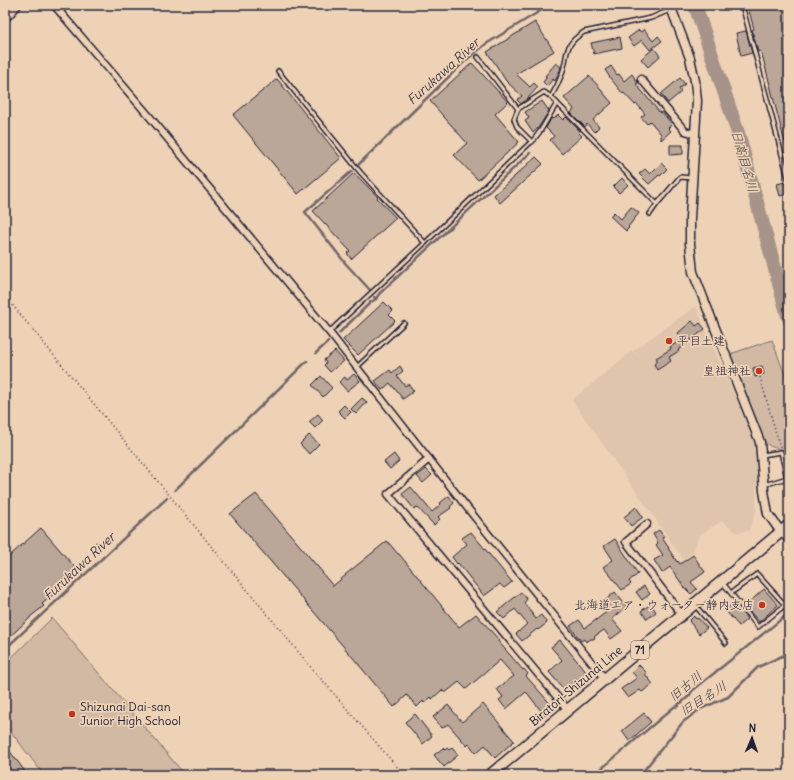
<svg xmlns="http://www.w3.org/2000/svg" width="794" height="780" viewBox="0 0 794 780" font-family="Delius,'Klee One',sans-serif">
<rect width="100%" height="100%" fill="#eed2b5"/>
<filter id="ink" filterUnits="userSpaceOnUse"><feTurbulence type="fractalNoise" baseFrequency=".025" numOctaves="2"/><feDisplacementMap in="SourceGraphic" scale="8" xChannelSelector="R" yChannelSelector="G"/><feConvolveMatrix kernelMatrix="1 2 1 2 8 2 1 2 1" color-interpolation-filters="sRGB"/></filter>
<g filter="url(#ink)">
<path fill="#dfc5ac" d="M696,306L706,331L757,445L756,512L749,530L738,533L722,521L699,535L693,552L684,560L572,400L632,351L644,360L633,351Z"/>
<g fill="#d1b9a4" stroke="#7a6e70">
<path d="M772,340L788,383L789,388V450C775,448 768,449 761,436L730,354Z"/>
<path d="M52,618L185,775H44L5,724V664Z"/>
</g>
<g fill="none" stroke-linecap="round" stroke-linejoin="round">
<g stroke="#71666a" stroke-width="2.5">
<path d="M358,165L465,61L486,44L550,5"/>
<path d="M352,171L305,212L346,264L370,290"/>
<path d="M376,299L379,294L530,153"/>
<path d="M339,333L371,302L376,299L374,297"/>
<path d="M316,353L328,342"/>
<path d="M175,490L307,361"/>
<path d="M5,649L167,498"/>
<path d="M594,775L674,707L678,706L679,703H681L689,696L692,691L789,613"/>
<path d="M640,775L683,722L700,709L728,697L758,667L789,653"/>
</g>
<path stroke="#a69389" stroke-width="14" d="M695,5L739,136L784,302L789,319"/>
</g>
<g fill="#bba797" stroke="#22223b">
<path d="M756,5H789V148H787L783,136L763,58L760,51L758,52L752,30L754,29L748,7Z"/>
<path d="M535,22L554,51L516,74L530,87L534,83L538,87L526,100L521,104L517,100L522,96L506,81L496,65L487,52Z"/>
<path d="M644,29L653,41L658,36L662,41L650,50L642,40L634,46L628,38L639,30L641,32Z"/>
<path d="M746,31L752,53L741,56L736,33Z"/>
<path d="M620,37L622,48L594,54L591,43Z"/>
<path d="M654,48L660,56L648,67L641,59Z"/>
<path d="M472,63L508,102L495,114L519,142L478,180L454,155L467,143L459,134L430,101Z"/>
<path d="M556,63L561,67L560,71L557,74L558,75L555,81L553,79L547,86L543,82L547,77L545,76Z"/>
<path d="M611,66L617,75L619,74L624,81L632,74L638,83L636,84L660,113L662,112L672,124L668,128L671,131L661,140V134L650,121L647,124L641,117L645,114L637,104L635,105L624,93L623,94L611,79L605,70Z"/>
<path d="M589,76L602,90H601L612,103L593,120L599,127L594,132L587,124L585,127L571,113L574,109L564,98Z"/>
<path d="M680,78L685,84L679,89L681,92L668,103L661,94Z"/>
<path d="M277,79L341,158L298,194L233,115Z"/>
<path d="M542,101L549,111L538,128L533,133L525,121L529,118L525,112Z"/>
<path d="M558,115L563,120L566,117L580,131L578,132L582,136L562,154L550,140L554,136L546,128L552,117L554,119Z"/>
<path d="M670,145H683V154L670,155Z"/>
<path d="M536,157L543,164L500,203L494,195Z"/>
<path d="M661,163L667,169L660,176L659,175L649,184L639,174L645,169L650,174Z"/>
<path d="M354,173L378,197L377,198L396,218L351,259L347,253L350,251L313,211Z"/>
<path d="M622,178L628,185L619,193L613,187Z"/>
<path d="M785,182L788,194L780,196L777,184Z"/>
<path d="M631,207L639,213L628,227L629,228L626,231L610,216L614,212L621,219Z"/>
<path d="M384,302L393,311L389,315L395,321L358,355L343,340Z"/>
<path d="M692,321L696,326L700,323L705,329L678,350L679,351L669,357L671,361L657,370L654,364L658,361L656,358L671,349L670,347L683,339L678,333Z"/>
<path d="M335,351L344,361L330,372L324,365L326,363L324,360Z"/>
<path d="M400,366L403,371L397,376L405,386L408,384L414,391L403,399L390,383L382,390L375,381L390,370L392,373Z"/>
<path d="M762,366L764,374L755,377L753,368Z"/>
<path d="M354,374L360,381L347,391L339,382L345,377L347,380Z"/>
<path d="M321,376L332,388L323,397L312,385Z"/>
<path d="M362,398L367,402L356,414L351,409Z"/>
<path d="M344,405L351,412L345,418L338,411Z"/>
<path d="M318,414L323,420L315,428L309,422Z"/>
<path d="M309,435L319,444L309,454L300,444Z"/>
<path d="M394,454L399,461L390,469L384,462Z"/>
<path d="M426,469L432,475L423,483L417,476Z"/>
<path d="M411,487L432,512L441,504L440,503L449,496L454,503L450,507L451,508L438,517L440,519L434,525L417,507L414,509L402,494Z"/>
<path d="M256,494L323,573H322L333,586L346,575H345L387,541L398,554H399L459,627L476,614L499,640L498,641L523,670L524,669L528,674L526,676L554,708L545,716L528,694L526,692L506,709L499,700L503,697L497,689L514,676L500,660L466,689L459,682L445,693L442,690L432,699L431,697L424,703L423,701L417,707L407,695L394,707L349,653L230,514Z"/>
<path d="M636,507L643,517L631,526L624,517Z"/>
<path d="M41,528L78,571L71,578L72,579L42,604L44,606L30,617V618L5,641V560Z"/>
<path d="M659,530L664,537L662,538L669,548H668L677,562L678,561L680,564L693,555L705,572L691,582L697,589L691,594L681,584H682L670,567L662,573L654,560L663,555L656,545L658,543L653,534Z"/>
<path d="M471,532L512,582L504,588L500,584L484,596L458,563L457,564L452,557L467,544L462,538Z"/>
<path d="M615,539L638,574L629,581L631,584L622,590L610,575L603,567L613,560L604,546Z"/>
<path d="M644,586L650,594L642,600L636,592Z"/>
<path d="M764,589L778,605L759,622L745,606Z"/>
<path d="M521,592L527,599L524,603L536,619L541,615L547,623L538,630L537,629L522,641L516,634L527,624L515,609L504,619L497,612Z"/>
<path d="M615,592L627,607L612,619L622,631L611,639L604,630L595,636L594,639H591L586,642L584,639L581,641L570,626L579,620L585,628L608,611L602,603Z"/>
<path d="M651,604L656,612L647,619L641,611Z"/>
<path d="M732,604L739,611L740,610L747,619L739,626L725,610Z"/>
<path d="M694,616L696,619L698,618L707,628L699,634L689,621Z"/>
<path d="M560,640L591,678L582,684L578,680L565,691L549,672L562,660L551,647Z"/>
<path d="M639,665L647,673L645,674L653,684L642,692L640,690L628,698L621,689L637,678L632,672Z"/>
<path d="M483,704L514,741L495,758L485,745L476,753L469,744L467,746L448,724L442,728L433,717L448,705L462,722Z"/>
<path d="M644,713L651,722L629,741L622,731Z"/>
<path d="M415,714L432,736L423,744L405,722Z"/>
<path d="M5,745L24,770L28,775H5Z"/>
<path d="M443,748L445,750L447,748L449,750L452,748L458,755L444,767L434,755Z"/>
</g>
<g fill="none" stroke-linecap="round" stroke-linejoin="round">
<g stroke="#22223b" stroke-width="6">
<g id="service">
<path d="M742,5L789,181"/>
<path d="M478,57L518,109L514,119L517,127L532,142L541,130L557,103"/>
<path d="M278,71L360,172L425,243"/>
<path d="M518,109L544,92L551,97"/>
<path d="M657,204L551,97C555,90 559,82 562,74C569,54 562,46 584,32L651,18L670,10"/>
<path d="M650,214L657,204L680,177L692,178"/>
<path d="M329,332L425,243L531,142"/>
<path d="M357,367L404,323"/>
<path d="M762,455L781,452L787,478L764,485"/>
<path d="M722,582L758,627L785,605L757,574L731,593"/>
<path d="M695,605L726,643"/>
</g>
</g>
<g stroke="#22223b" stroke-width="9">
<g id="minor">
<path d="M54,5L149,116L329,332L473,515L605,679"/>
<path d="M641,79L685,131L695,134"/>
<path d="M429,459L388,494L568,710"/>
<path d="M647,524L626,542L682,615"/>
<path d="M781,532L789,541"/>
</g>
</g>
<g stroke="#22223b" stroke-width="11">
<g id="tertiary">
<path d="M670,5L690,58L695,81L697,101L690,218V244L693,272L760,442L764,491L768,514L781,532"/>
<path d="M5,18L17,5"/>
</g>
</g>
<g stroke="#22223b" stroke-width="13">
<path id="primary" d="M490,775L789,525"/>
</g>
<g stroke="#22223b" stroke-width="1.5" stroke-dasharray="1 3" stroke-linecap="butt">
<path d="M5,296L310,666L404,775"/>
<path d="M760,377L780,447"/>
</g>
<use href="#service" stroke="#eed2b5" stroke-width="3"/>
<use href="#minor" stroke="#eed2b5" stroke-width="6"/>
<use href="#tertiary" stroke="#eed2b5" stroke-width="8"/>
<use href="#primary" stroke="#eed2b5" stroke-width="10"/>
</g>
</g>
<g fill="#c8321e" stroke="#eed2b5" stroke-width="1.5">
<circle cx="669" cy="341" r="4"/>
<circle cx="759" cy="371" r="4"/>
<circle cx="762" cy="605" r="4"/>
<circle cx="72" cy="714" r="4"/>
</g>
<g text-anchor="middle" stroke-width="3.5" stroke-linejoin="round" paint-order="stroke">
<rect fill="#eed2b5" stroke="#5f5760" stroke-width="1" x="631" y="641" width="18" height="18" rx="3"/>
<g font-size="11" font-weight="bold" fill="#22223b">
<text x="640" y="654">71</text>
</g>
<g font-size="12" fill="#22223b" stroke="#eed2b5" text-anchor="start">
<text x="677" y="345">平目土建</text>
<text x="751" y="375" text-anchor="end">皇祖神社</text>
<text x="754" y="609" text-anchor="end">北海道エア・ウォーター静内支店</text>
<text x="80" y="711">Shizunai Dai-san<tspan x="80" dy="14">Junior High School</tspan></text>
</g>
<g font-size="12" fill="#22223b" stroke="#eed2b5">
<text transform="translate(576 686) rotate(-40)" y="4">Biratori-Shizunai Line</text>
</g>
<g font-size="13" font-style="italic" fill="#433e4e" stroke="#eed2b5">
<text transform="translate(443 71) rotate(-42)" y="5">Furukawa River</text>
<text transform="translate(745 161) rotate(74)" y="5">日高目名川</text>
<text transform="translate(79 566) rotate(-43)" y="5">Furukawa River</text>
<text transform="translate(685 686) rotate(-40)" y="5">旧古川</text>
<text transform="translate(703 698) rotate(-32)" y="5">旧目名川</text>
</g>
</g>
<rect width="794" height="780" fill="none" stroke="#eed2b5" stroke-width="20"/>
<rect x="10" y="10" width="774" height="760" fill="none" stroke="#22223b" stroke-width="1.5" filter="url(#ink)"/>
<g transform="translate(752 738) rotate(2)" stroke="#eed2b5" stroke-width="3" paint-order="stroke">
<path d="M0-3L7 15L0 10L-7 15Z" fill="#22223b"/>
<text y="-6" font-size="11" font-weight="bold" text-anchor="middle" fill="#22223b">N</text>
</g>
</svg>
